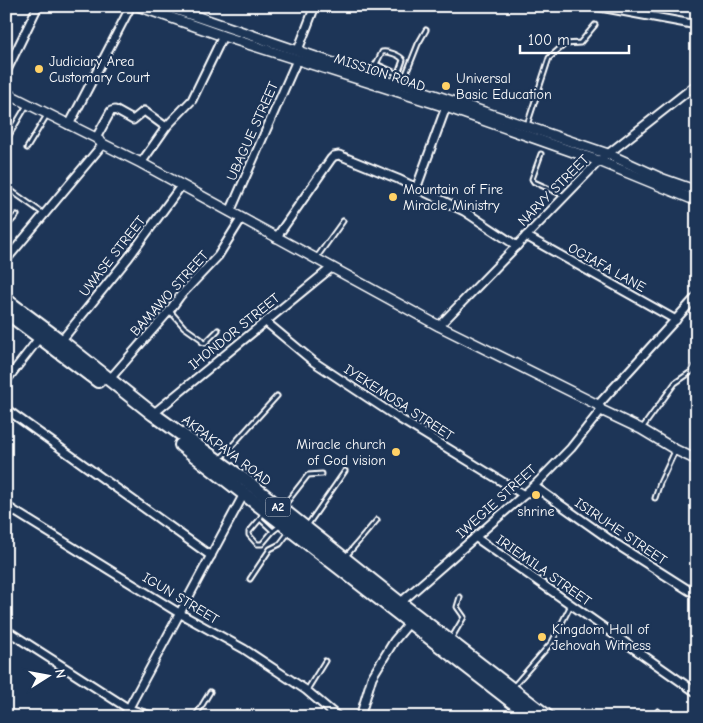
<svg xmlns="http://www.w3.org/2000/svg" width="703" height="723" viewBox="0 0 703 723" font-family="'Comic Neue',sans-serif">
<rect width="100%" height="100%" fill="#1d3557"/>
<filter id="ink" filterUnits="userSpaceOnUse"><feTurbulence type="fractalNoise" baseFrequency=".02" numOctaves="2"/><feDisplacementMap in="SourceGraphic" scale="10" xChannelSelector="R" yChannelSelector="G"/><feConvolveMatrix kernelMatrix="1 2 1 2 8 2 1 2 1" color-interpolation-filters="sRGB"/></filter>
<g filter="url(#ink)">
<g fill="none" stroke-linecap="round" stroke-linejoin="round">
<g stroke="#fff" stroke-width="7">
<g id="lane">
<path d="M376,64L382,52C388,51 400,55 403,60L398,74"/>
<path d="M369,75L376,64L398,74L393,82"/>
<path d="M402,84L418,44L426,30"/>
<path d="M527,125L549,58L565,44L580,43L595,25"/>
<path d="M8,137L27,105"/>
<path d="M27,148L47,115"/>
<path d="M541,154L532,179L534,182L565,196"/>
<path d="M6,187L44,214"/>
<path d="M6,227L17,215"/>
<path d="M317,257L343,221"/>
<path d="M170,311L184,327L201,339L202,342L205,343L218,330"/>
<path d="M643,427L675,383L691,372L697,364"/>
<path d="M220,459L277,396"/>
<path d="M655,498L660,483L675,451"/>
<path d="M283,507L308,475L322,474"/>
<path d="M263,512L260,519L273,531L281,525"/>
<path d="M260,519L249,532V535L257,544H262L273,531"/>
<path d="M307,526L345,471"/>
<path d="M347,555L377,520"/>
<path d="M250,579L270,549L280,544L289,532"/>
<path d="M451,639L464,617L457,607L460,597"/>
<path d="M513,687L552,642L571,605"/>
<path d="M307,690L325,661"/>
<path d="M195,717L210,692"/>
<path d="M653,717L658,711"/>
</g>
</g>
<g stroke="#fff" stroke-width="11">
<g id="street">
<path d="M595,6L697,25"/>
<path d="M298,50L315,6"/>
<path d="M6,72L38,6"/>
<path d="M69,125L131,6"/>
<path d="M96,138L111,111L115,110L133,120L144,111L166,127"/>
<path d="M141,163L167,126L192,100L223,36"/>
<path d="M416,189L446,107"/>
<path d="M230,212L297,60"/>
<path d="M526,236L676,320"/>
<path d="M276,238L331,159L334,156L339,155L398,179L464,211L517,246"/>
<path d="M6,260L103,144"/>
<path d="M266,322L314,362L400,419L524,495"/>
<path d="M439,326L599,161L697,84"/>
<path d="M61,341L129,257L181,186"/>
<path d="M109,380L170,310L180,296L218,256L241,219"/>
<path d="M6,381L40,337"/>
<path d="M598,405L697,296"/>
<path d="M6,409L211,556"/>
<path d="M153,414L331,268"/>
<path d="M534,486L616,544L690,591L697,592"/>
<path d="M6,506L179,613L244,649L306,690L338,717"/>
<path d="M475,537L697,693"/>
<path d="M400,603L534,486L571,448L601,410"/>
<path d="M6,630L129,709L154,717"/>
<path d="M124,717L245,492"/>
<path d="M360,717L372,677L394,641L410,622"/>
</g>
</g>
<g stroke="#fff" stroke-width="12">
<g id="secondary">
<path d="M138,6L223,36L446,107L599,161L697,201"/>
<path d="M166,6L392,83L402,84L608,154L663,179L697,191"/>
<path d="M6,93L96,138L103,144L141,163L439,326L598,405L601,410L641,429L676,450L697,460"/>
</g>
</g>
<g stroke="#fff" stroke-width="16">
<g id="highway">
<path d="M6,300L61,341L153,414L249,483L400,603L548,717"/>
<path d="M6,312L98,381"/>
<path d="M181,445L532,717"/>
</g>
</g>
<use href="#lane" stroke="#1d3557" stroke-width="3"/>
<use href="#street" stroke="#1d3557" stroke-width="7"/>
<use href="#secondary" stroke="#1d3557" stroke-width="9"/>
<use href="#highway" stroke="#1d3557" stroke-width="12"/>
</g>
</g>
<g fill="#ffd166" stroke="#1d3557" stroke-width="2">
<circle cx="39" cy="69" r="5"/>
<circle cx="446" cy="86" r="5"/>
<circle cx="393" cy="197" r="5"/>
<circle cx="396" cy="452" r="5"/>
<circle cx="536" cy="495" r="5"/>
<circle cx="542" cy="637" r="5"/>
</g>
<g text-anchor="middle" stroke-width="4.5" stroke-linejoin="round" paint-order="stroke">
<rect fill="#1d3557" stroke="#bbc2cd" stroke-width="1" x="265.5" y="497.5" width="25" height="19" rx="4"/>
<g font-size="12" font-weight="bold" fill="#fff">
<text x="278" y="511">A2</text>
</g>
<g font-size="14" fill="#fff" stroke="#1d3557" text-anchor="start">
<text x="49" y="66">Judiciary Area<tspan x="49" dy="16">Customary Court</tspan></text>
<text x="456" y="83">Universal<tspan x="456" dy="16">Basic Education</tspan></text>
<text x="403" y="194">Mountain of Fire<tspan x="403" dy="16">Miracle Ministry</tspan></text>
<text x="386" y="449" text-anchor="end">Miracle church<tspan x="386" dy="16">of God vision</tspan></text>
<text x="536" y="516" text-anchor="middle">shrine</text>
<text x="552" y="634">Kingdom Hall of<tspan x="552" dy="16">Jehovah Witness</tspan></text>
</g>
<g font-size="14" fill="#fff" stroke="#1d3557">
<text transform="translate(380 72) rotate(18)" y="5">MISSION ROAD</text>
<text transform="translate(252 131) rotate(-66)" y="5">UBAGUE STREET</text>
<text transform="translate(553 190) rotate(-45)" y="5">NARVY STREET</text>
<text transform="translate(112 256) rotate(-52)" y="5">UWASE STREET</text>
<text transform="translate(607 267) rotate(29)" y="5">OGIAFA LANE</text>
<text transform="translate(169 293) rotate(-48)" y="5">BAMAWO STREET</text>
<text transform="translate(234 331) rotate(-39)" y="5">IHONDOR STREET</text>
<text transform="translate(399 402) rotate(33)" y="5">IYEKEMOSA STREET</text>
<text transform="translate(227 450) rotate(37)" y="5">AKPAKPAVA ROAD</text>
<text transform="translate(496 501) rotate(-42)" y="5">IWEGIE STREET</text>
<text transform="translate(621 531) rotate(34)" y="5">ISIRUHE STREET</text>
<text transform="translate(544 570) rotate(35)" y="5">IRIEMILA STREET</text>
<text transform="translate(181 598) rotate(31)" y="5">IGUN STREET</text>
</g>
</g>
<rect width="703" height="723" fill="none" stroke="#1d3557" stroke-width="25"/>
<rect x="12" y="12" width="678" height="698" fill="none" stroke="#fff" stroke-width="2" filter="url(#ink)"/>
<g transform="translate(48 676) rotate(79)" stroke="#1d3557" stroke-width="4" paint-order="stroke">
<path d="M0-4L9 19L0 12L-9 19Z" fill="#ffffff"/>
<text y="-8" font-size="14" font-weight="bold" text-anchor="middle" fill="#ffffff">N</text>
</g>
<path d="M520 45v8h109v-8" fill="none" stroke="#ffffff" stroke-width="2.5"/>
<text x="528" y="45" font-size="15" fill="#ffffff" stroke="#1d3557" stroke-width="4" paint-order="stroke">100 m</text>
</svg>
